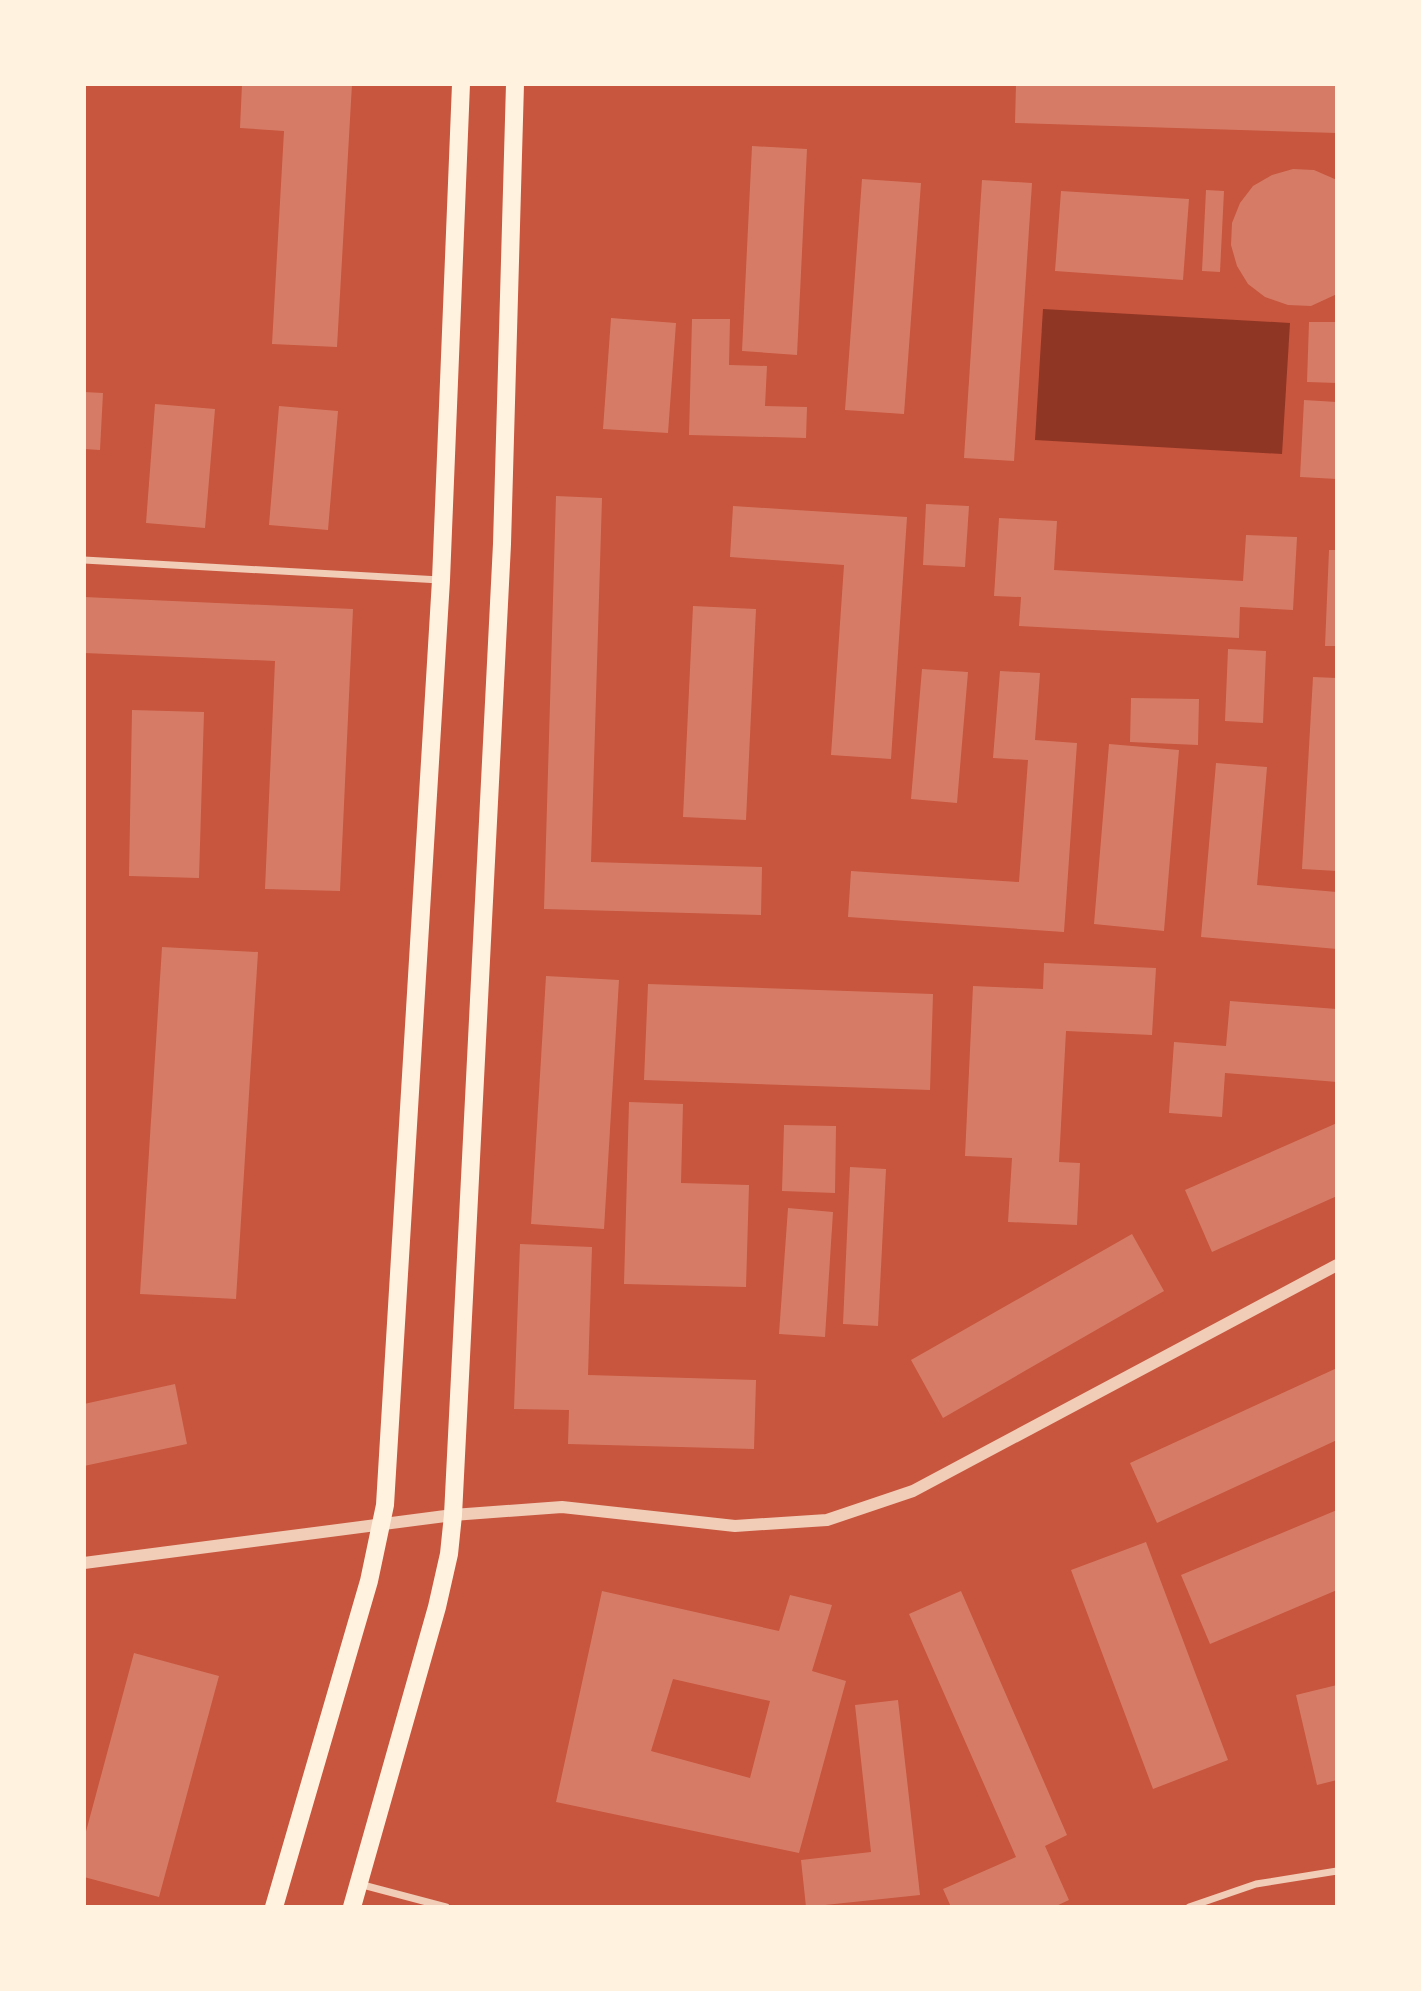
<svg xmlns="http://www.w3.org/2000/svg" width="1421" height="1991" viewBox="0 0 1421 1991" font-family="'Fira Sans Condensed',sans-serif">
<rect width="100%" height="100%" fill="#c8553d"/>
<path fill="#8f3625" d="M1043,309L1290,323L1282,454L1035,440Z"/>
<g fill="#d67c66" fill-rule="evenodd">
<path d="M242,84H352L337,347L272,344L284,131L240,128Z"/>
<path d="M1016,84H1337V133L1015,123Z"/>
<path d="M752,146L807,149L797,355L742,351Z"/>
<path d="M1293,169L1314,170L1337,180V294L1311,306L1288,305L1265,297L1248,284L1237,266L1231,245L1232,223L1240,203L1253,186L1272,175Z"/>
<path d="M862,179L921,183L904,414L845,410Z"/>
<path d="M982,180L1032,183L1014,461L964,458Z"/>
<path d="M1206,190L1224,191L1220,272L1202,271Z"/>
<path d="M1061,191L1189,199L1183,280L1055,271Z"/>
<path d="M611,318L676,323L668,433L603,429Z"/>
<path d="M692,319H730L729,365L767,366L765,406L807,407L806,438L689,435Z"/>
<path d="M1309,322H1337V383L1307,382Z"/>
<path d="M84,392L103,393L100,450L84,449Z"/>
<path d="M1304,400L1337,402V479L1300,477Z"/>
<path d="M155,404L215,409L205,528L146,523Z"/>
<path d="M279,406L338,411L328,530L269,525Z"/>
<path d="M556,496L602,498L591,862L762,867L761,915L544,909Z"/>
<path d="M926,504L969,506L965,567L923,565Z"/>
<path d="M733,506L907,517L891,759L831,755L844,565L730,557Z"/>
<path d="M999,518L1057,521L1054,570L1243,581L1246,535L1297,537L1293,610L1240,607L1239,638L1019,626L1021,597L994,596Z"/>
<path d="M1329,550H1337V646H1325Z"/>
<path d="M84,597L353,609L340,891L265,889L275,661L84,653Z"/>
<path d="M693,606L756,609L746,820L683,817Z"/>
<path d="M1228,649L1266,651L1263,723L1225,721Z"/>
<path d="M922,669L968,672L957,803L911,799Z"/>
<path d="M1000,671L1040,673L1035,740L1077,743L1064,932L848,917L851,871L1019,882L1028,760L993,758Z"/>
<path d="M1313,677L1337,678V871L1302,869Z"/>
<path d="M1131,698L1199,699L1198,745L1130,742Z"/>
<path d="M132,710L204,712L199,878L129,876Z"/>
<path d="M1109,744L1179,750L1164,931L1094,924Z"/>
<path d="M1216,763L1267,767L1257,885L1337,892V949L1201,937Z"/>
<path d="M162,947L258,952L236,1299L140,1294Z"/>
<path d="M1044,963L1156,968L1152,1035L1066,1031L1059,1162L1080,1163L1077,1225L1008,1222L1012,1158L965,1156L973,986L1043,989Z"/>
<path d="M546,976L619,980L604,1229L531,1224Z"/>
<path d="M648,984L933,994L930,1090L644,1080Z"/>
<path d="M1230,1001L1337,1009V1082L1225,1073L1222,1117L1169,1113L1174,1042L1226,1046Z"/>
<path d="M629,1102L683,1104L681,1183L749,1185L746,1287L624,1284Z"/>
<path d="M1337,1123V1196L1212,1252L1185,1190Z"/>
<path d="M784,1125L836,1126L835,1193L782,1191Z"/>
<path d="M850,1167L886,1169L878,1326L843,1324Z"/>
<path d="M788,1208L833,1212L825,1337L779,1334Z"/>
<path d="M1132,1234L1164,1291L943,1418L911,1360Z"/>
<path d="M520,1244L592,1247L588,1375L756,1380L754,1449L568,1444L569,1410L514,1409Z"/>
<path d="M1337,1368V1440L1157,1523L1130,1463Z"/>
<path d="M175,1384L187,1444L84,1466V1404Z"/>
<path d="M1337,1510V1590L1210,1644L1181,1575Z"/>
<path d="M1146,1542L1228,1760L1153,1789L1071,1570Z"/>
<path d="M602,1591L779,1631L790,1595L832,1605L812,1671L846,1681L799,1853L556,1802ZM673,1679L770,1701L750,1778L651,1751Z"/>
<path d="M961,1591L1067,1835L1045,1846L1069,1900L1054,1907H951L943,1889L1016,1857L909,1614Z"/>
<path d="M134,1653L219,1676L159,1897L84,1877V1839Z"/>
<path d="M1337,1685V1780L1317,1785L1296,1695Z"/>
<path d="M898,1700L920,1895L806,1907L801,1860L871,1852L855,1705Z"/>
</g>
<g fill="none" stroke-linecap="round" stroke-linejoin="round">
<g stroke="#f1ccb7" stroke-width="7">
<path d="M84,560L440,580"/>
<path d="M359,1884L446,1907"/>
<path d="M1189,1907L1256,1884L1337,1871"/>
</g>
<path stroke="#f1ccb7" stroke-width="12" d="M84,1563L453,1515L562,1507L735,1526L827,1520L913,1491L1337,1265"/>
<g stroke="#fff3e0" stroke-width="18">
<path d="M274,1907L369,1581L385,1505L441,580L461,84"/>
<path d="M352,1907L437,1607L449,1554L453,1515L502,544L515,84"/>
</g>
</g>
<rect width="1421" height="1991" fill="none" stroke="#fff3e0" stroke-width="172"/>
</svg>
